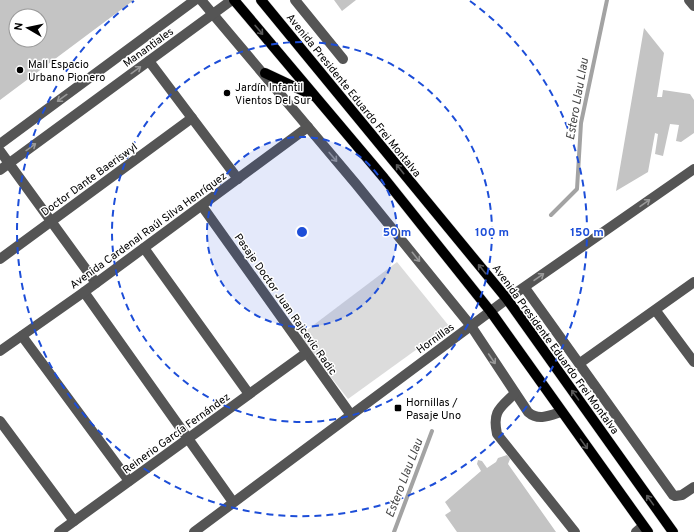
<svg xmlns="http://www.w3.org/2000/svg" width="694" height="532" viewBox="0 0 694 532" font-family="Overpass,sans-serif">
<rect width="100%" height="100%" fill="#fff"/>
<path fill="#dcdcdc" d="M397,262L449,326L348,399L299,336Z"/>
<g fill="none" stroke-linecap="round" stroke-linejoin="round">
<g stroke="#a3a3a3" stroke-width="4">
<path d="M551,215L577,189L581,123L607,0"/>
<path d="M394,532L432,431"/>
</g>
</g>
<g fill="#c4c4c4" fill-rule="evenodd">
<path d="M0,0H134L0,100ZM16,16H40V40H16Z"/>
<path d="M334,0H356L342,11Z"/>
<path d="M644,28L664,53L657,97H662L663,90L690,94L694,100V133L681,142L676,141L679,125L670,124L663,156L655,154L658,134L655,133L648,172L616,191Z"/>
<path d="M507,455L510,459L508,464L556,532H457L445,515L451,511L445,502L481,471L477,464L478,460L482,461L487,468L496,462L498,458Z"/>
</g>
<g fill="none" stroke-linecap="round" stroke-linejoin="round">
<g stroke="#dbdbdb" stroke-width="11">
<g id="major">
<path d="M234,0L384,178L491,312L648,532"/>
<path d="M261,0L507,299L673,532"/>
<path d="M265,73L314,96"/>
</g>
</g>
<g stroke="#555" stroke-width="10">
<path d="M201,0L356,184L471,326L528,412C538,421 549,416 561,412"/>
<path d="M295,0L343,59"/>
<path d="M689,0L694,6"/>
<path d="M149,61L238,179"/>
<path d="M0,144L195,0"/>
<path d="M0,151L96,283"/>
<path d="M0,170L232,0"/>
<path d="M202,206L351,415"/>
<path d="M144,248L249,394"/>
<path d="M0,259L192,118"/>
<path d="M525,288L673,495L675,496L682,495L694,487"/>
<path d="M84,292L233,502"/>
<path d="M656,311L694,362"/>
<path d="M22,336L129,481"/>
<path d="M0,351L84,292L308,127"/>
<path d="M580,363L694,282"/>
<path d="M515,393C500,408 492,411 497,434L575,532"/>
<path d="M0,421L74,521"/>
<path d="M59,532L306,353"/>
<path d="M194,532L507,299L694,169"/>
<path d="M636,532L643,526"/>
</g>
<use href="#major" stroke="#000" stroke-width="10"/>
</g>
<defs><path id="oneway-shaft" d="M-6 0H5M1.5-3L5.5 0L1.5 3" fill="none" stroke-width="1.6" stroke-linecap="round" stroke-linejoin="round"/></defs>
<g stroke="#595959">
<use href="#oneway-shaft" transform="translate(259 30) rotate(50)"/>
<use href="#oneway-shaft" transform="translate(400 169) rotate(-129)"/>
<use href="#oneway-shaft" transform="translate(482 269) rotate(-129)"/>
<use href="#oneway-shaft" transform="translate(575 395) rotate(-126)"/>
<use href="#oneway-shaft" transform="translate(584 444) rotate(54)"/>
<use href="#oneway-shaft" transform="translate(650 500) rotate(-126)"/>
</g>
<g stroke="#999">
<use href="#oneway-shaft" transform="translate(136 70) rotate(-36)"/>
<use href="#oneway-shaft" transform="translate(62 98) rotate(144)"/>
<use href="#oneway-shaft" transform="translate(31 147) rotate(-36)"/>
<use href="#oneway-shaft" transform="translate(333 157) rotate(50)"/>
<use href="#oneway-shaft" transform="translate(645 203) rotate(-35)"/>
<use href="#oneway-shaft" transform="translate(416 257) rotate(51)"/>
<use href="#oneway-shaft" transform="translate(539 277) rotate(-35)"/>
<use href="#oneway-shaft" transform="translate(492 359) rotate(56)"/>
</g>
<circle cx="302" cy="232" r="95" fill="#1d4ed8" fill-opacity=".12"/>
<g fill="none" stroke="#1d4ed8" stroke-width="2" stroke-dasharray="7 5">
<circle cx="302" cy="232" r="95"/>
<circle cx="302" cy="232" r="190"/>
<path d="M470 1A285 285 0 1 1 134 1"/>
</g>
<g fill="#000" stroke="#fff" stroke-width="1.5">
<circle cx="20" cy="70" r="4"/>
<circle cx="227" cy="93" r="4"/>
<rect x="394" y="404" width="8" height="8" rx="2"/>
</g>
<g text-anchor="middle" stroke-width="3" stroke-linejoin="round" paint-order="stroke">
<g font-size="11" fill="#000" stroke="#fff">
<text transform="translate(148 47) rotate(-36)" y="4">Manantiales</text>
<text transform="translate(354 95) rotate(51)" y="4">Avenida Presidente Eduardo Frei Montalva</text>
<text transform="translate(89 179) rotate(-36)" y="4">Doctor Dante Baeriswyl</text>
<text transform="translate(148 230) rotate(-36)" y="4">Avenida Cardenal Raúl Silva Henríquez</text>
<text transform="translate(286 304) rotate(55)" y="4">Pasaje Doctor Juan Rajcevic Radic</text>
<text transform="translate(435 338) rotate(-36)" y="4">Hornillas</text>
<text transform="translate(556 349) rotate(54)" y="4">Avenida Presidente Eduardo Frei Montalva</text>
<text transform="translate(176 433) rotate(-36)" y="4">Reinerio García Fernández</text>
</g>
<g font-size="11" fill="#000" stroke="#fff" text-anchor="start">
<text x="28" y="68">Mall Espacio<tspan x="28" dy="13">Urbano Pionero</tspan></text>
<text x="235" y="91">Jardín Infantil<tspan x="235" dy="13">Vientos Del Sur</tspan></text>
<text x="406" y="406">Hornillas /<tspan x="406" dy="13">Pasaje Uno</tspan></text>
</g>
<g font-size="12" font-style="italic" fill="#444" stroke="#fff">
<text transform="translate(577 99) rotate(-80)" y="4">Estero Llau Llau</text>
<text transform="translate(404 478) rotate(-69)" y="4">Estero Llau Llau</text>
</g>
</g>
<circle cx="302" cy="232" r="6" fill="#1d4ed8" stroke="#fff" stroke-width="2"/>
<g font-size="12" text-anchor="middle" font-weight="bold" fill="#1d4ed8" stroke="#fff" stroke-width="3" stroke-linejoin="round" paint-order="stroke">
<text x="397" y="236">50 m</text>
<text x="492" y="236">100 m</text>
<text x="587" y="236">150 m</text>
</g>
<g transform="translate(28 28) rotate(279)"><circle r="19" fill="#ffffff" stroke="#999999"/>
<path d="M0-3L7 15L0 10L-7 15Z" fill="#000000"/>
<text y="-6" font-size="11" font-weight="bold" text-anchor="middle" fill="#000000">N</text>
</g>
</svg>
